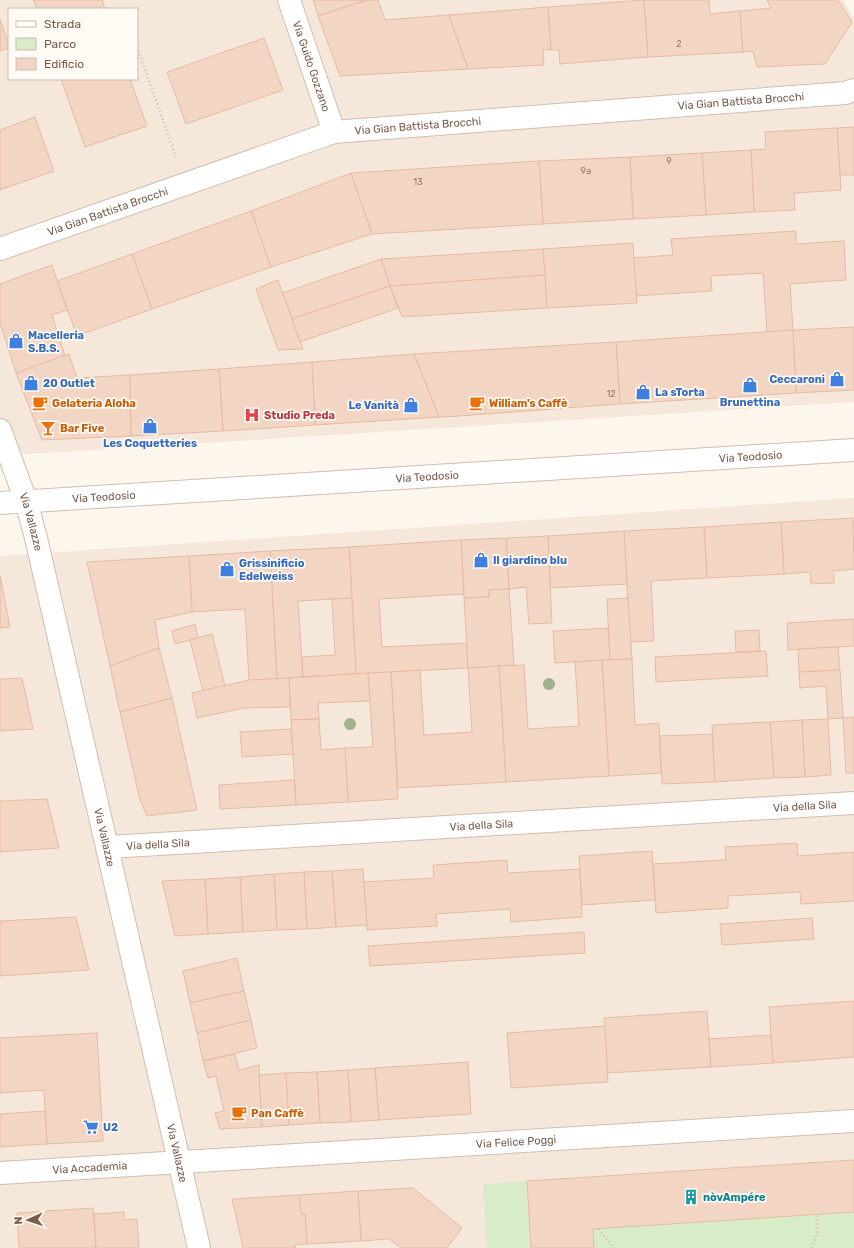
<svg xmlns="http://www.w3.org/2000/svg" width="854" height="1248" viewBox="0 0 854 1248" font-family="Rubik,sans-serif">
<rect width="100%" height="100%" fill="#fdf6ec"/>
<g fill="#f5e8da" fill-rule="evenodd">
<path d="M0,0H843L854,19V402L0,456ZM9,9H137V79H9Z"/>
<path d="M854,498V1248H0V556Z"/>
</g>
<g fill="#d8ecc9">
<path d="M527,1181L531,1248H487L483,1184Z"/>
<path d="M854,1212V1248H594L593,1229Z"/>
</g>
<g fill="#f3d5c3" stroke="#e6bba3">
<path d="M33,0H102L105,9H37Z"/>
<path d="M313,0H367L318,16Z"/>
<path d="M367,0H378L385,20L449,15L468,69L340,76L318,16Z"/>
<path d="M644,0L648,57L560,64L559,50H551L548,7Z"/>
<path d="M644,0H709L710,14L740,11L743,52L648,57Z"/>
<path d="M767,0H838L852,22L825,64L757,67L753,51L743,52L740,11L771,8Z"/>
<path d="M548,7L551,50H543L544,65L468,69L449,15Z"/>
<path d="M0,19L9,45V48L0,51Z"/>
<path d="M264,38L283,90L186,124L167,72Z"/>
<path d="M61,79H130L147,126L85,147Z"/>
<path d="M35,117L54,171L0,190V130Z"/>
<path d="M854,127V175H840L837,128Z"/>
<path d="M837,128L841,190L794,193L795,210L754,212L751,150L766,149L765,132Z"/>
<path d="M751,150L754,212L706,215L702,153Z"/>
<path d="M702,153L706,215L633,219L630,157Z"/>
<path d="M630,157L633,219L543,224L539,161Z"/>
<path d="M539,161L543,224L372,234L351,173Z"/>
<path d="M351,173L372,234L271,267L251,211Z"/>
<path d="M251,211L271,267L152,309L132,254Z"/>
<path d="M796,231V244L844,241L846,280L790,284L793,330L767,332L763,273L711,276L712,291L635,296L633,258L673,255L671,239Z"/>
<path d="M633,243L637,303L547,308L543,249Z"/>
<path d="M543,249L545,275L390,286L381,259Z"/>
<path d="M132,254L152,309L77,336L57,281Z"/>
<path d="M381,259L390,286L292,319L283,293Z"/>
<path d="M52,265L67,310L52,315L65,356L16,373L0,323V284Z"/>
<path d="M545,275L547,308L402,317L390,286Z"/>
<path d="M278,280L292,319L303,349L278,350L256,289Z"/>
<path d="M390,286L398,308L300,342L292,319Z"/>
<path d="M854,327V390L796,393L793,330Z"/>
<path d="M793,330L796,393L620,404L616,342Z"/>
<path d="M616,342L620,404L459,416L439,417L414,354Z"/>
<path d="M69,354L77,378L130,375L131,436L42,440L16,373Z"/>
<path d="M414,354L439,417L315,425L312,362Z"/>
<path d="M312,362L315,425L223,431L219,369Z"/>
<path d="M219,369L223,431L131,436L130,375Z"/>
<path d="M853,518L854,569L834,571V583L811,584L810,572L784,574L781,522Z"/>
<path d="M781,522L784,574L707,578L704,527Z"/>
<path d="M704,527L707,578L651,581L654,641L630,642L624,531Z"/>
<path d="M624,531L627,584L550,588L548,536Z"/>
<path d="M548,536L552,623L529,624L526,587L509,589L506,538Z"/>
<path d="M506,538L509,589L489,590V597L464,598L461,540Z"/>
<path d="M461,540L464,594L379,599L382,647L467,643L468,668L356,674L349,547Z"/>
<path d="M349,547L352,598L298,601L303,677L277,679L270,551Z"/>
<path d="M270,551L277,679L249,680L245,609L192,612L189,556Z"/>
<path d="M189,556L192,612L155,620L159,648L110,666L87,562Z"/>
<path d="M0,575L10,627L0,628Z"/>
<path d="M509,589L514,665L468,668L464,598L489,597V590Z"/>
<path d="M352,598L356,674L303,677L302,657L335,655L332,599Z"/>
<path d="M628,598L632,659L610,660L607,599Z"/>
<path d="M854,619V646L788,650L787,623Z"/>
<path d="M195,624L198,638L175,644L172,631Z"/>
<path d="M608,628L610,660L555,663L553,631Z"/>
<path d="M759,630L760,651L736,652L735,631Z"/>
<path d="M212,634L225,686L203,691L190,640Z"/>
<path d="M838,647L840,670L799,672L798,649Z"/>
<path d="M159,648L172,698L120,712L110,666Z"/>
<path d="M766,651L768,676L656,682L655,657Z"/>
<path d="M632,659L635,725L659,723L661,773L609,776L602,660Z"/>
<path d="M602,660L609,776L506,782L499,666L524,665L528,729L579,726L575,662Z"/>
<path d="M499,666L506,782L398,788L391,672L420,670L424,735L472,732L468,668Z"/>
<path d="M840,670L843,718L828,719L826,686L800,688L799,672Z"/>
<path d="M391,672L398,799L348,802L345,748L373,747L368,673Z"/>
<path d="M368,673L370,701L318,703L319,719L291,720L289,678Z"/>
<path d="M22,678L33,729L0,731V679Z"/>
<path d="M289,678L290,707L244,708L197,718L192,693L249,680Z"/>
<path d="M172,698L197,810L147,816L140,800L120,712Z"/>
<path d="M854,717V773H846L843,718Z"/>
<path d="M319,719L321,750L345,748L348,802L296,805L291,720Z"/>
<path d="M828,719L831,775L805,777L802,720Z"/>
<path d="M802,720L805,777L774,778L770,722Z"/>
<path d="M770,722L774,778L715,782L712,725Z"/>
<path d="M291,729L293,754L242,757L240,732Z"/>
<path d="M712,734L715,782L662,784L660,736Z"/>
<path d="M294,780L296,805L220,809L219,785Z"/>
<path d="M47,799L59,848L0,852V801Z"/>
<path d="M797,843L798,856L854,852V901L801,904L800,892L728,896V908L656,913L653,864L726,860L725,847Z"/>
<path d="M652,851L655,900L582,905L579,856Z"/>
<path d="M507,860L508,873L580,869L582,917L511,922L510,909L436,914L437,926L367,930L364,882L434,878L433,865Z"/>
<path d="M363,869L367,925L336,927L332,871Z"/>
<path d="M332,871L336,927L307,929L304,872Z"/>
<path d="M304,872L307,929L277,930L274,874Z"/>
<path d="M274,874L277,930L243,932L240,877Z"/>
<path d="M240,877L243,932L208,934L205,879Z"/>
<path d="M205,879L208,934L175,936L162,881Z"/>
<path d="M76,917L89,970L0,976V921Z"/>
<path d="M812,918L814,939L722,945L720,924Z"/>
<path d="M584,932L585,953L370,966L368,946Z"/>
<path d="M237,958L244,991L190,1003L183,971Z"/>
<path d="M244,991L251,1020L197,1033L190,1003Z"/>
<path d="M854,1001V1057L773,1063L769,1007Z"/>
<path d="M707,1011L711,1067L607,1073L604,1018Z"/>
<path d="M251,1020L257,1048L203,1061L197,1033Z"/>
<path d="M605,1026L608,1082L511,1088L507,1033Z"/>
<path d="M97,1033L103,1141L47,1144L44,1090L0,1093V1038Z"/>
<path d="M771,1035L773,1063L711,1067L709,1039Z"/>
<path d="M235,1054L239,1070L259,1065L262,1127L220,1129L215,1113L224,1111L216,1076L208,1078L203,1061Z"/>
<path d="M468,1062L471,1114L379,1120L375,1068Z"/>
<path d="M375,1068L379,1120L351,1122L348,1070Z"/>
<path d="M348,1070L351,1122L320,1123L317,1072Z"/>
<path d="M317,1072L320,1123L289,1125L286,1073Z"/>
<path d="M286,1073L289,1125L262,1127L259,1075Z"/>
<path d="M45,1111L47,1144L0,1147V1114Z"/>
<path d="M854,1160V1212L593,1229L594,1248H531L527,1181Z"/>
<path d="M413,1188L462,1228L447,1248H401L389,1239L361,1241L358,1191Z"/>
<path d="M358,1191L361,1241L307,1244L305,1214H301L299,1195Z"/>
<path d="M299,1195L301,1214H305L307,1244L295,1245L296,1248H243L232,1199Z"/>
<path d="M93,1208L96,1248H19L17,1213Z"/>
<path d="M124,1212V1220L137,1219L139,1248H96L94,1214Z"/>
</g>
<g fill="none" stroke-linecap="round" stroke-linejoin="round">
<g stroke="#d1beb0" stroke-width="24">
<g id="minor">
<path id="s1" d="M289,0L334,132"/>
<path id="s2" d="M0,249L334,132L845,93L854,90"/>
<path id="s3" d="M0,430L26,501L36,538L199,1248"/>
<path id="s4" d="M0,503L854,450"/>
<path id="s5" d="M108,847L854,803"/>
<path id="s6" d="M0,1173L854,1121"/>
</g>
</g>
<g stroke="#d9b8a5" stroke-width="2.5" stroke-dasharray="1 3" stroke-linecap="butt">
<path d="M137,47L176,157"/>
<path d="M599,1229L614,1248"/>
<path d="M812,1248L817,1233V1215"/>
</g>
<use href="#minor" stroke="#fff" stroke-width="22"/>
</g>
<g fill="#a0b28e">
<circle cx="549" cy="684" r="6"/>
<circle cx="350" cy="724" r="6"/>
</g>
<defs>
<g id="shop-bare" transform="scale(1.2)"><path d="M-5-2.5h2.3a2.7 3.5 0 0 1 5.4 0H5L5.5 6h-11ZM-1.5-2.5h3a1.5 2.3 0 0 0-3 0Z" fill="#3f7fe0" stroke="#fffaf3" stroke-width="2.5" paint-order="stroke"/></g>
<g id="cafe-bare" transform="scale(1.2)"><path d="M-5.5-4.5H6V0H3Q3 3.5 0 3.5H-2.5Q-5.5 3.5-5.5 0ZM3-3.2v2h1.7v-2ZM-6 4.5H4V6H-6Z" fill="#e8710a" stroke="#fffaf3" stroke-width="2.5" paint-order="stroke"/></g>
<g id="hospital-bare" transform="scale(1.2)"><path d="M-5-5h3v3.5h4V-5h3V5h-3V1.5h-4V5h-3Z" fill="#e0444e" stroke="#fffaf3" stroke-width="2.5" paint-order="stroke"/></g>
<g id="bar-bare" transform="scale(1.2)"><path d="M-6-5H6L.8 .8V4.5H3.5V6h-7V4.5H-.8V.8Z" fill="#e8710a" stroke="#fffaf3" stroke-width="2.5" paint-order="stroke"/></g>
<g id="supermarket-bare" transform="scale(1.2)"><path d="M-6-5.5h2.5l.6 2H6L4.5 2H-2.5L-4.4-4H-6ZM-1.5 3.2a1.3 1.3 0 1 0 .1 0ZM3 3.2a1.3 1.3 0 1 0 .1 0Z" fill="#3f7fe0" stroke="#fffaf3" stroke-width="2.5" paint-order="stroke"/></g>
<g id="building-bare" transform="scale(1.2)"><path d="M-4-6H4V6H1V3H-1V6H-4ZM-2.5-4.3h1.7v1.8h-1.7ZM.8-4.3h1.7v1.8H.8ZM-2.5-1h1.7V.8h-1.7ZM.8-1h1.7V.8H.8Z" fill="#0f9aa8" stroke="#fffaf3" stroke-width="2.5" paint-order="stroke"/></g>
</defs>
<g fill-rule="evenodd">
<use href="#shop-bare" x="16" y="341"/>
<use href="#shop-bare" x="837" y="379"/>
<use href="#shop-bare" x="31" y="383"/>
<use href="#shop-bare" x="750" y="385"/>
<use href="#shop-bare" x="643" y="392"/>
<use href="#cafe-bare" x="40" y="403"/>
<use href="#cafe-bare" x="477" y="403"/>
<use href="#shop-bare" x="411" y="405"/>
<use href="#hospital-bare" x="252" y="415"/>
<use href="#shop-bare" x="150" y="426"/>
<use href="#bar-bare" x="48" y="428"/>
<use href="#shop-bare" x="481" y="560"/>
<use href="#shop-bare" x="227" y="569"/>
<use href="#cafe-bare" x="239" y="1113"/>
<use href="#supermarket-bare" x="91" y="1127"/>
<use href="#building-bare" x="691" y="1197"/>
</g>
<g text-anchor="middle" stroke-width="3.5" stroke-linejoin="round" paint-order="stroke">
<g font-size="9" fill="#987a6a">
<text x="679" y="47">2</text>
<text x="669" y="164">9</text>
<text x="586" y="174">9a</text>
<text x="418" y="185">13</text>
<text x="611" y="397">12</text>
</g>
<g font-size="11" fill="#7a5c4d" stroke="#fffaf3">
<text dy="4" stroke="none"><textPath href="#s1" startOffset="70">Via Guido Gozzano</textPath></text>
<text dy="4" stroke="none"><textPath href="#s2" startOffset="762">Via Gian Battista Brocchi</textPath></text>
<text dy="4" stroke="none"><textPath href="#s2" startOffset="438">Via Gian Battista Brocchi</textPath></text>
<text dy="4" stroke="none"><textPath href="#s2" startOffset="114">Via Gian Battista Brocchi</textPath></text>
<text dy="4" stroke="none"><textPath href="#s4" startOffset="752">Via Teodosio</textPath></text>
<text dy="4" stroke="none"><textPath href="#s4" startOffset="428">Via Teodosio</textPath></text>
<text dy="4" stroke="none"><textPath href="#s4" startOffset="104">Via Teodosio</textPath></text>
<text dy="4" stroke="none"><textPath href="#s3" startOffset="97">Via Vallazze</textPath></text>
<text dy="4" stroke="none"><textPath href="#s5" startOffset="698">Via della Sila</textPath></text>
<text dy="4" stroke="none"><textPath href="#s5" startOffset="374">Via della Sila</textPath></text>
<text dy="4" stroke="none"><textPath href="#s3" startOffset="421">Via Vallazze</textPath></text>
<text dy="4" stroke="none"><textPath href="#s5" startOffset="50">Via della Sila</textPath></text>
<text dy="4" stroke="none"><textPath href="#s6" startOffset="517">Via Felice Poggi</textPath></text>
<text dy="4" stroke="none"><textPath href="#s3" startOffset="745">Via Vallazze</textPath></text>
<text dy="4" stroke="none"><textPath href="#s6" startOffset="90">Via Accademia</textPath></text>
</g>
<g font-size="11" font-weight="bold" fill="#366cbe" stroke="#fffaf3" text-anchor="start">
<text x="28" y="339">Macelleria<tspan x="28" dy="13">S.B.S.</tspan></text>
<text x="825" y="383" text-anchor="end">Ceccaroni</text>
<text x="43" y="387">20 Outlet</text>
<text x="655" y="396">La sTorta</text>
<text x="750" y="406" text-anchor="middle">Brunettina</text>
<text x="399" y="409" text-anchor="end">Le Vanità</text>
<text x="150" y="447" text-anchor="middle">Les Coquetteries</text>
<text x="493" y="564">Il giardino blu</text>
<text x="239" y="567">Grissinificio<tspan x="239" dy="13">Edelweiss</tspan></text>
<text x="103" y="1131">U2</text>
</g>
<g font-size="11" font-weight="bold" fill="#c56008" stroke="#fffaf3" text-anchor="start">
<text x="52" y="407">Gelateria Aloha</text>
<text x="489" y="407">William's Caffè</text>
<text x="60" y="432">Bar Five</text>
<text x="251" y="1117">Pan Caffè</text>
</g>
<g font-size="11" font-weight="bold" fill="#be3a42" stroke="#fffaf3" text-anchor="start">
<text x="264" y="419">Studio Preda</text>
</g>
<g font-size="11" font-weight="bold" fill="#0d838f" stroke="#fffaf3" text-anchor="start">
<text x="703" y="1201">nòvAmpére</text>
</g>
</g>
<rect x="8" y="8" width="130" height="72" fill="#fffaf3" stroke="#cabbb1"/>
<rect x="16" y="21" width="20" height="6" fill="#ffffff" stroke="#cabbb1"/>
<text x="44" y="28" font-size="12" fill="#7a5c4d">Strada</text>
<rect x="16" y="38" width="20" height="12" fill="#d8ecc9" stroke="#cabbb1"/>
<text x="44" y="48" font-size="12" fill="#7a5c4d">Parco</text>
<rect x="16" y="58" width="20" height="12" fill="#f3d5c3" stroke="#cabbb1"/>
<text x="44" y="68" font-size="12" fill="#7a5c4d">Edificio</text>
<g transform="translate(28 1220) rotate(267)" stroke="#fffaf3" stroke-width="3" paint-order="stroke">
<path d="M0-3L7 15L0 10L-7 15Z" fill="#7a5c4d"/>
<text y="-6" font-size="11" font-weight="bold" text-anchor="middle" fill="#7a5c4d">N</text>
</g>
</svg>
